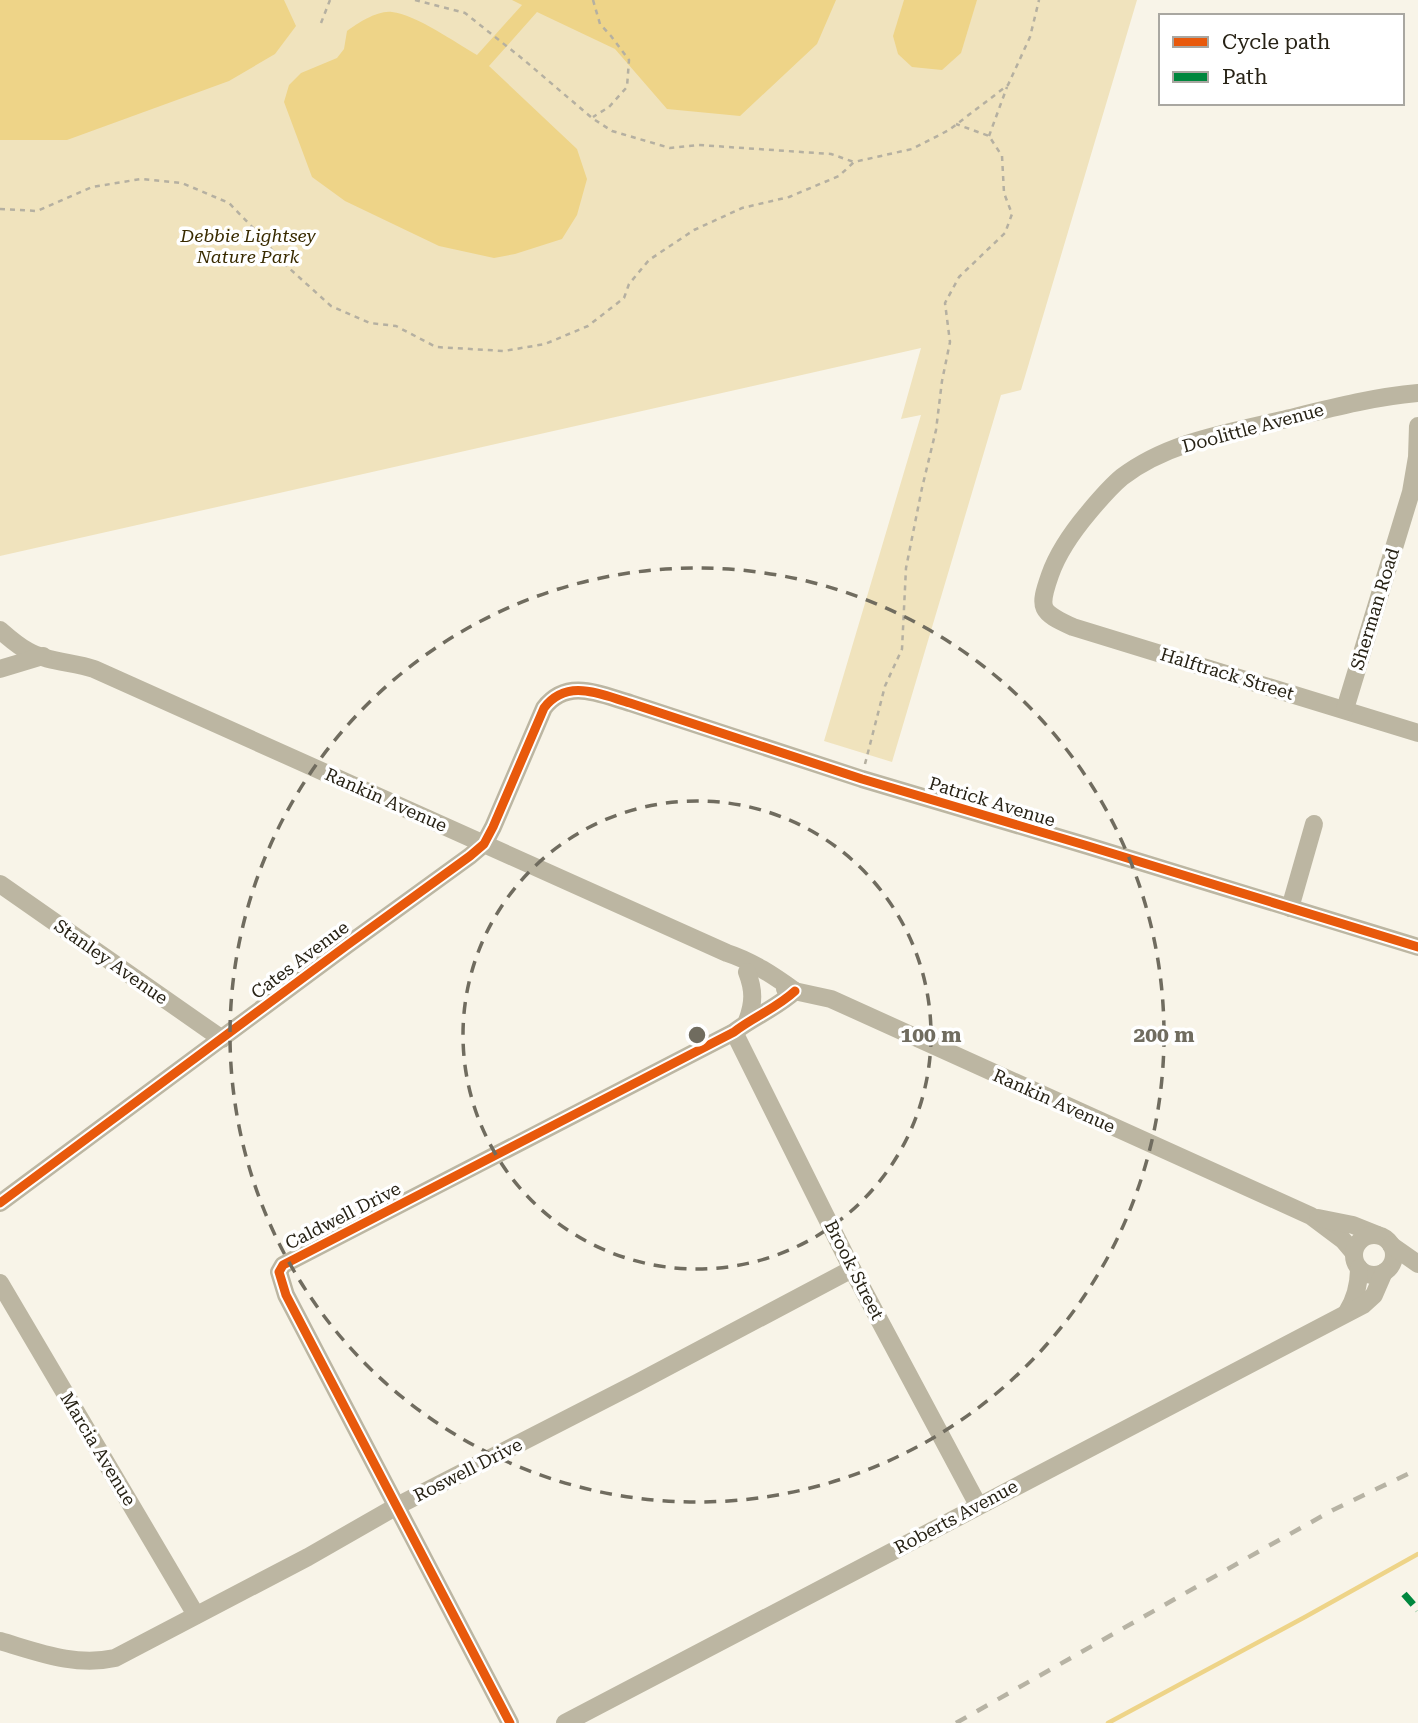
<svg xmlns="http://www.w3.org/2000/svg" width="1418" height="1723" viewBox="0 0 1418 1723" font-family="'Roboto Serif',serif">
<rect width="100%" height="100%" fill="#f8f4e8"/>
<path fill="#f0e3bd" d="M0,0H1137L1021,390L1001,395L892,762L824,741L921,415L901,419L921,348L0,556Z"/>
<g fill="#eed488">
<path d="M0,0H284L296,26L275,54L229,81L67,140H0Z"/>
<path d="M512,0H836L817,44L740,116L667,109L615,49L537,12L489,66L577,149L587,179L577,215L562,239L515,254L494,258L439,246L345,201L312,177L284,102L289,85L301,73L337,58L344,49L347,31C358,23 378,10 392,12C415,14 456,43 477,55L522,5Z"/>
<path d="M904,0H977L961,53L942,70L912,67L898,54L893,36Z"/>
</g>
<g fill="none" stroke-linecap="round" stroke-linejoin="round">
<path stroke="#eed488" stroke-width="4.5" d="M1108,1723L1305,1617L1418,1554"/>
<g stroke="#b5b0a1" stroke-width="2.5" stroke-dasharray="5 5" stroke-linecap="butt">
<path d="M415,0L465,13L524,60L592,118L612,131L670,148L699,145L831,154L854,162"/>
<path d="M593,0L600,24L611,36L629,60L627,87L609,107L593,117"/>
<path d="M321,23L330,0"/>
<path d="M989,136L1007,87"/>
<path d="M0,209L37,211L92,187L141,179L182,183L229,203L259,234L280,260L331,306L370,323L396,326L436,347L504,351L545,344L588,326L624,298L629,284L649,260L694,230L742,208L789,197L839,176L854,162L912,149L949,130L1008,85L1030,37L1039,0"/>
<path d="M865,764L885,686L902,649L906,568L922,488L936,430L942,381L950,342L945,303L959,277L1005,233L1012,214L1004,193L1002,156L989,136L956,124"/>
</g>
<g stroke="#bcb6a2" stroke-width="18">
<path d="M1418,393C1372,397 1327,409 1282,420C1227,433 1168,442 1122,477C1110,487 1099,500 1089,512C1073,531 1058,552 1050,575C1038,609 1040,612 1073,627L1418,733"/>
<path d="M0,630C8,637 18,646 28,651C47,662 73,662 94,669L727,953C752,961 774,976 795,991"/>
<path d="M0,669L43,656"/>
<path d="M1345,709L1411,492L1417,457L1418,426"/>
<path d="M0,884L222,1039"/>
<path d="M1290,908L1314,824"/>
<path d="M747,972C754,990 754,1003 747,1021"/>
<path d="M785,989L831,999L1311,1216L1343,1240L1354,1253"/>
<path d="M734,1032L852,1269L978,1505"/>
<path d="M0,1203L346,946L470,856L484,844L493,827L544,708C567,678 599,694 630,703L862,779L1088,846L1418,947"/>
<path d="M1318,1218L1353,1225L1378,1235"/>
<circle cx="1374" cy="1255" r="20"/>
<path d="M1391,1245L1418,1264"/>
<path d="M0,1283L196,1615"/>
<path d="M1347,1312C1356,1298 1359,1285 1359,1268"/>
<path d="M0,1641C38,1652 75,1667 115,1658L308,1557L397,1506L637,1383L852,1269"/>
<path d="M510,1723L286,1295L279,1272L283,1265L734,1032C753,1017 777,1008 795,991"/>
<path d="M565,1723L1363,1305L1374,1295L1384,1272"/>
</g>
<path stroke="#b7b3a4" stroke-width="4.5" stroke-dasharray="12 12" stroke-linecap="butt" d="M956,1723L1272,1544L1333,1510L1418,1469"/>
<path stroke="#00873e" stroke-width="7" stroke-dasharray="14 7" stroke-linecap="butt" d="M1404,1594L1418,1610"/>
<g stroke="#fff" stroke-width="13">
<g id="cycleway">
<path d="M0,1203L346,946L470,856L484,844L493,827L544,708C567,678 599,694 630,703L862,779L1088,846L1418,947"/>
<path d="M510,1723L286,1295L279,1272L283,1265L734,1032C753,1017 777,1008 795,991"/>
</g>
</g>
<use href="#cycleway" stroke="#e8590c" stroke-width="9"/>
</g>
<g fill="none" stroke="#706c5f" stroke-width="3.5" stroke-dasharray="12 9">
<circle cx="697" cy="1035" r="234"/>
<circle cx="697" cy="1035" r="467"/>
</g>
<g text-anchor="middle" stroke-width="7" stroke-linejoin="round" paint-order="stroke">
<g font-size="18" font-style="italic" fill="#392b00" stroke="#fff">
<text x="248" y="242">Debbie Lightsey<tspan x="248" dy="21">Nature Park</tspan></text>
</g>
<g font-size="18" fill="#272215" stroke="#fff">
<text transform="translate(1253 428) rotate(-15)" y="6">Doolittle Avenue</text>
<text transform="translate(1375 609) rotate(-73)" y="6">Sherman Road</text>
<text transform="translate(1227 674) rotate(17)" y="6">Halftrack Street</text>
<text transform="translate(386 800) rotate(24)" y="6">Rankin Avenue</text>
<text transform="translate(992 802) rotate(17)" y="6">Patrick Avenue</text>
<text transform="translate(300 960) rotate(-37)" y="6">Cates Avenue</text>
<text transform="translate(111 962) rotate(35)" y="6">Stanley Avenue</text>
<text transform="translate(1054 1101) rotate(24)" y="6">Rankin Avenue</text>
<text transform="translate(343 1216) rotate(-27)" y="6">Caldwell Drive</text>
<text transform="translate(854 1270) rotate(63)" y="6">Brook Street</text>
<text transform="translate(98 1449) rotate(59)" y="6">Marcia Avenue</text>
<text transform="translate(468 1470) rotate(-27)" y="6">Roswell Drive</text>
<text transform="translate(956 1517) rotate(-28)" y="6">Roberts Avenue</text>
</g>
</g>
<circle cx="697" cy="1035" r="10" fill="#706c5f" stroke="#fff" stroke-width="3.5"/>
<g font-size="21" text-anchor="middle" font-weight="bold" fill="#706c5f" stroke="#fff" stroke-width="7" stroke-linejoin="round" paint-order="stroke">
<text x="931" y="1042">100 m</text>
<text x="1164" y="1042">200 m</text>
</g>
<rect x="1159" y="14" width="245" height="91" fill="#ffffff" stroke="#a9a7a1" stroke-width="2"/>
<rect x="1173" y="37" width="35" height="10" fill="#e8590c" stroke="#a9a7a1" stroke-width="2"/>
<text x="1222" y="49" font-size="21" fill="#272215">Cycle path</text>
<rect x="1173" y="72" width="35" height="10" fill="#00873e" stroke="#a9a7a1" stroke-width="2"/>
<text x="1222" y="84" font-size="21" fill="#272215">Path</text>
</svg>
